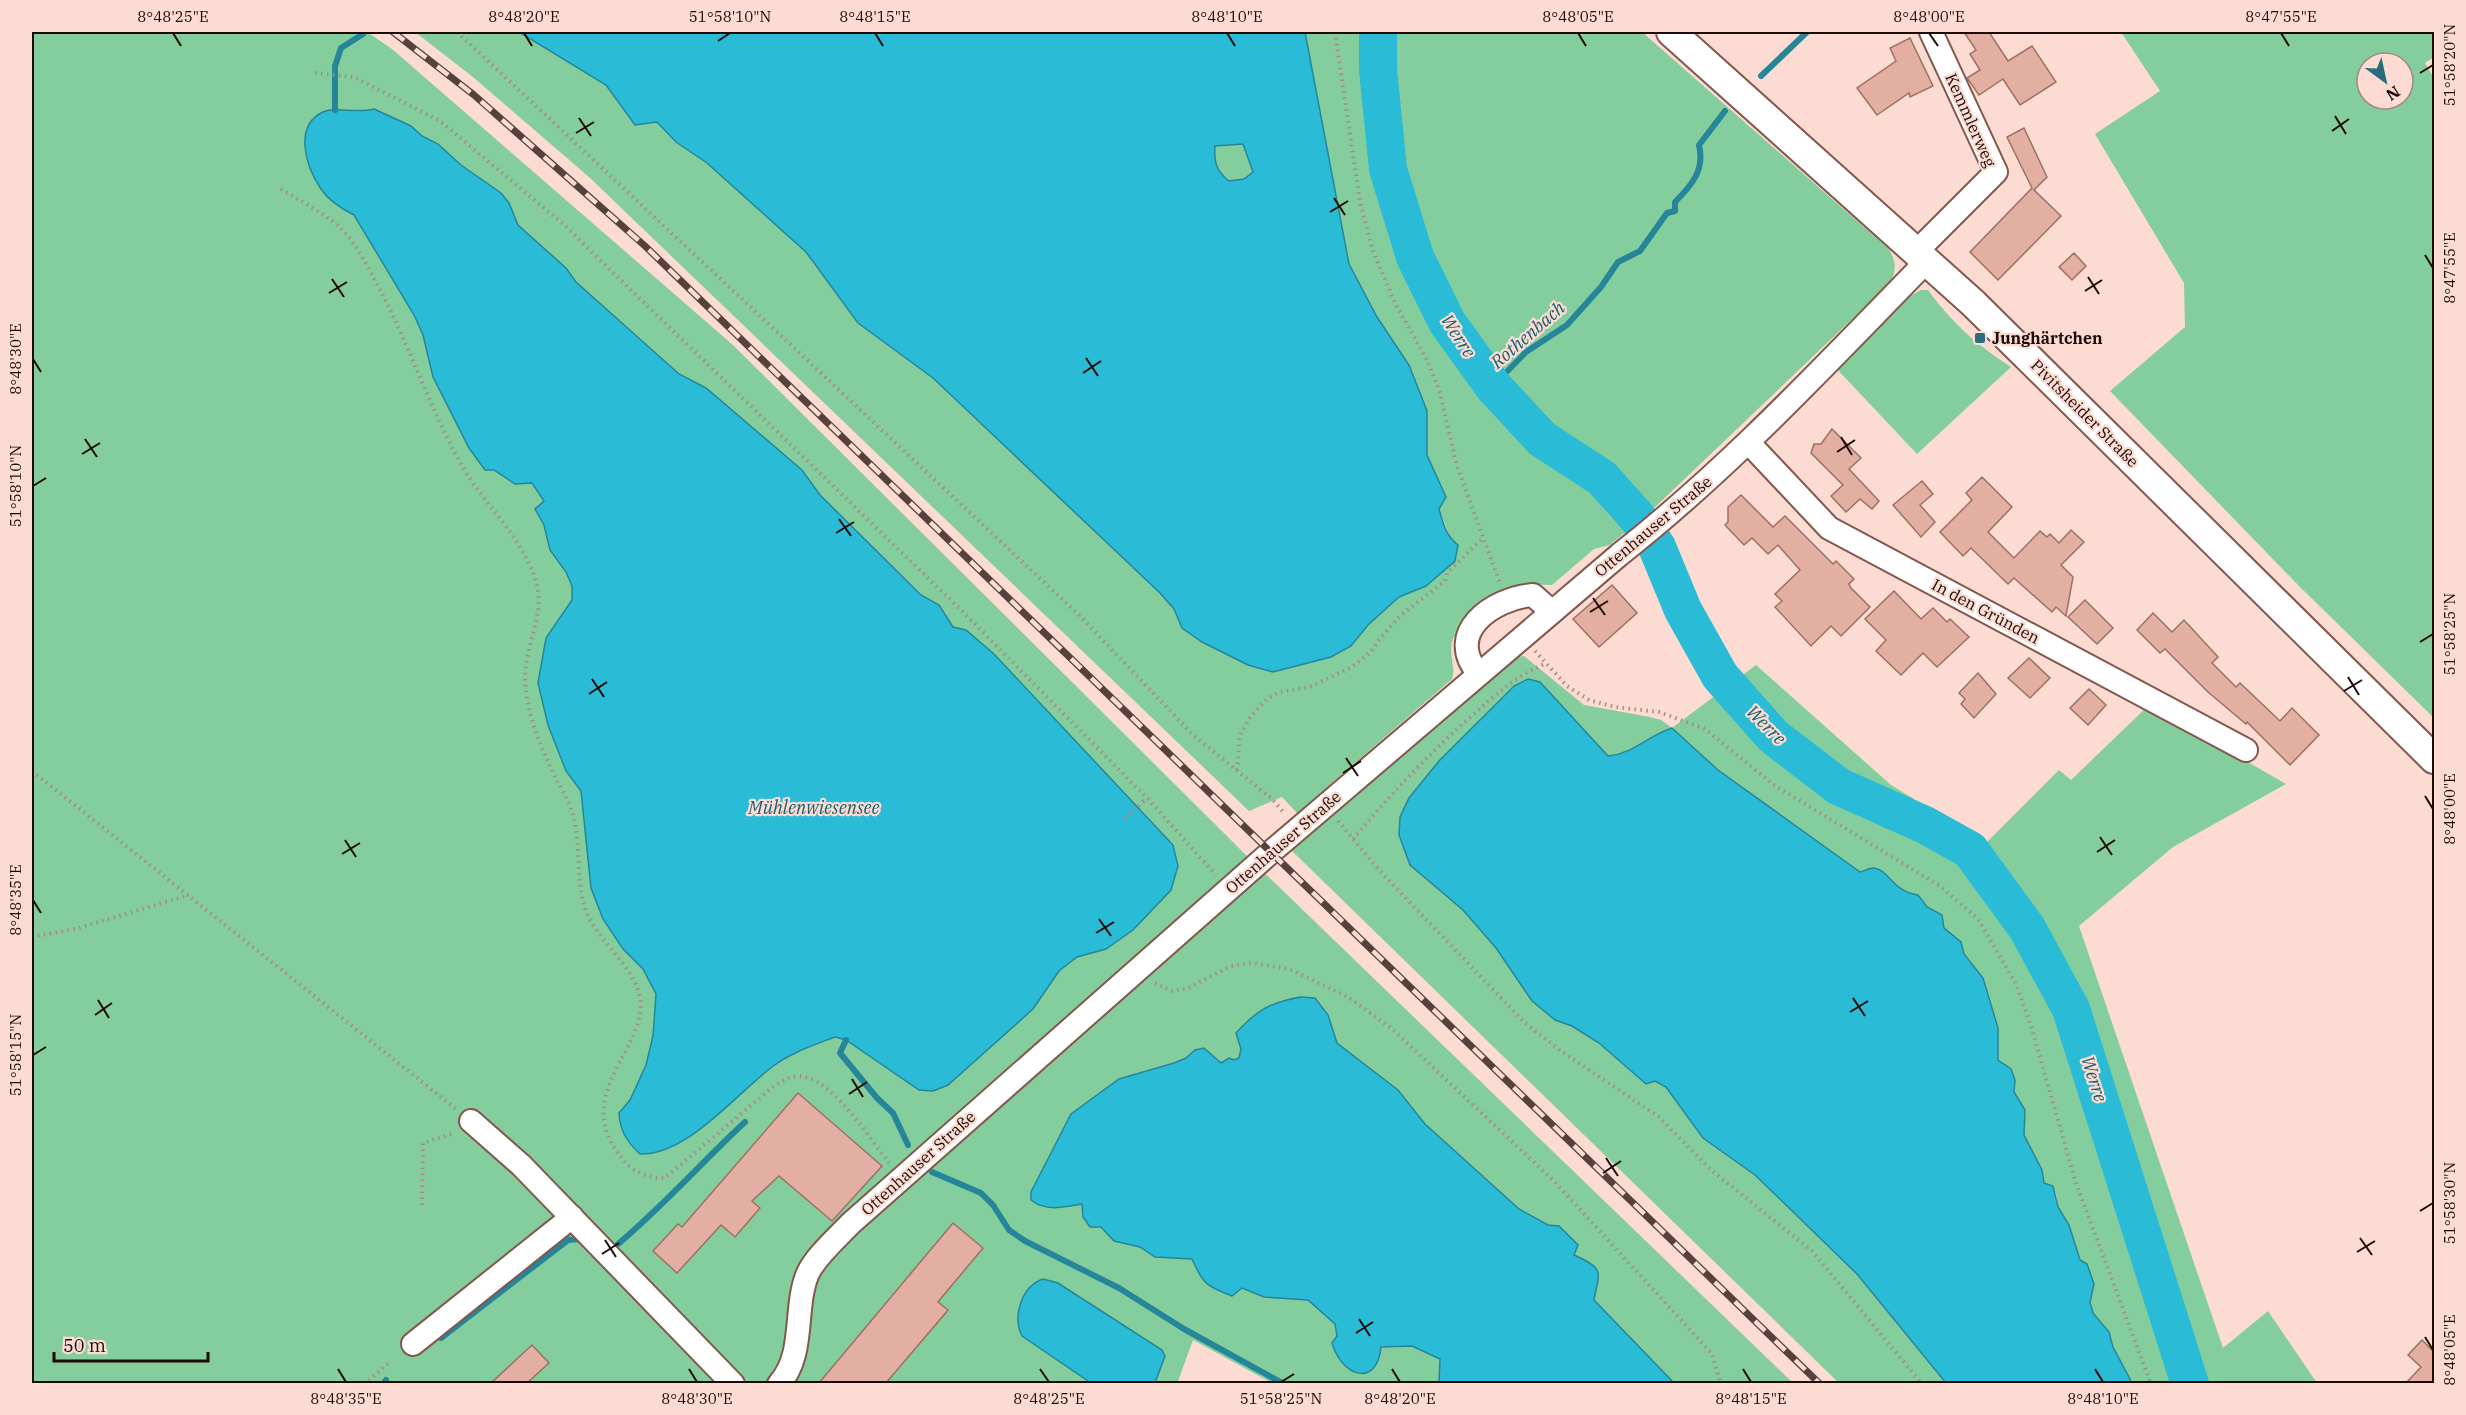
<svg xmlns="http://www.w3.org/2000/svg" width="2466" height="1415" viewBox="0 0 2466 1415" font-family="'IBM Plex Serif',serif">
<rect width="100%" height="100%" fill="#fbdbd2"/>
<g fill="#84ce9e" fill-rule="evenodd">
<path d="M32,32H367L392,49L733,345L1251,860L1793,1383H1272L1193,1340L1177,1384L32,1383Z"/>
<path d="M415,32H519L606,85L635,125L657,122L676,142L707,163L806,252L858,323L933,378L1160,593L1174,608L1182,628L1202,642L1248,665L1273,672L1331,657L1351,646L1368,625L1399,597L1426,586L1458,545L1451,539L1439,509L1446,497L1427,455V411L1409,365L1377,317L1349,264L1305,32H1642L1889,249C1896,262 1897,269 1890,283L1653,509L1610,545L1594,549L1552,585C1539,584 1526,584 1514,587C1496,593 1457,623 1452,642C1449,656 1456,668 1452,679L1297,813L1282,797L1249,811L589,177L473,77Z"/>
<path d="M2121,32H2434V57L2425,63L2434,78V718L2298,585L2110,391L2185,327L2184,283L2095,134L2160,91ZM2367,63H2403V99H2367Z"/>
<path d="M1243,144L1253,172L1244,179L1230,181C1216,170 1214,162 1215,146Z"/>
<path d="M1921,290H1928C1952,323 1977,345 2011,367L1917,454L1835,367L1910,296Z"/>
<path d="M1524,656L1584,705L1650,717L1661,720L1672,728L1756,665L1891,785L1986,843L2059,770L2071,780L2149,705L2286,784L2173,847L2079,926L2223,1348L2268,1311L2317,1383H2132L2113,1347L2109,1332L2093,1313L2090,1302L2094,1284L2087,1265L2080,1261L2069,1225L2058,1207L2056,1193L2044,1183L2042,1170L2024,1135L2025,1110L2014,1092L2015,1080L2011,1069L1998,1060V1028L1983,978L1964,954L1960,942L1944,928L1942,915L1927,907L1918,895C1885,890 1894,863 1860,872L1718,770L1672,728C1646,736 1634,753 1607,756L1540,682L1528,679L1514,686L1439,761L1409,798L1410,865L1463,910L1496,948L1532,1001L1555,1020L1572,1026L1599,1043L1646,1084L1655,1080L1666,1087L1703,1138L1755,1175L1857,1274L1946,1383H1839L1291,850L1517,657Z"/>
</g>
<g fill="#2abbd7" stroke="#268699" stroke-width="1.5" fill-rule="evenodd">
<path d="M519,32H1305L1349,264L1377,317L1409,365L1427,411V455L1446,497L1439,509C1443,523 1446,536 1458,545L1455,561L1426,586L1399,597L1368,625L1351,646L1331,657L1273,672L1248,665L1202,642L1182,628L1174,609L1160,593L933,378L858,323L806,252L707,163L676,142L657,122L635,125L606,85ZM1243,144L1253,172L1244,179L1229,181C1216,171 1214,162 1215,146Z"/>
<path d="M374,109L411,126L422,136L438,144L461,165L501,193L509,203L518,225L566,268L576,282L679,374L706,388L802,470L820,495L921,595L939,605L953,627L966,630L994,654L1173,845L1178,866L1171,890L1133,930L1106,949L1077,957L1059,971L1033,1009L948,1085L933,1091L919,1090L846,1040L835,1037C814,1045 790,1053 772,1067C737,1093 688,1155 640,1154C627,1142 620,1131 619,1113L630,1100L646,1065L653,1036L656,994L643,969L623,949L603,919L591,888L581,791L566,771L548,725L538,683L546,638L572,600V586L566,572L550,550L544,525L535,509L544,501L532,483L515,484L494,470H485L469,448L433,377L423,335L414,315L354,215C342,209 329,201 321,189C306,167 293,126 323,112C336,106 356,114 374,109Z"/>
<path d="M1528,679L1540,682L1608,756C1633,754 1647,736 1672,728L1718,770L1860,872C1864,871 1870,868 1874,868C1889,870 1892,891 1918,895L1927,907L1942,915L1944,928L1961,942L1964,954L1983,978L1998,1028V1060L2011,1069L2015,1080L2014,1092L2025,1110L2024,1135L2042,1170L2044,1183L2053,1186L2058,1207L2069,1225L2080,1260L2087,1264L2094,1284L2090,1302L2093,1313L2109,1332L2113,1347L2132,1383H1946L1857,1274L1755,1175L1703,1138L1666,1087L1655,1081L1646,1084L1599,1043L1572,1026L1555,1020L1532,1001L1496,948L1463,910L1410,865L1399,835L1400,817L1409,798L1439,761L1514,686Z"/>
<path d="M1300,997L1315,998L1328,1015L1337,1043L1398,1090L1425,1124L1519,1209L1548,1225L1559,1226L1578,1245L1574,1255C1606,1269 1599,1272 1594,1300L1674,1383H1439L1440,1359L1412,1346L1381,1347C1377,1388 1342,1377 1332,1343L1337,1336L1335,1324L1308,1300L1264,1297L1242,1288L1232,1296C1206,1286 1203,1284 1192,1259L1155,1257L1140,1247L1114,1241L1101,1227H1090L1083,1217L1082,1204C1066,1207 1045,1212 1031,1200V1192L1071,1114L1119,1079L1174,1063L1186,1058L1195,1050L1204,1048L1221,1063L1229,1058L1234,1060L1239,1058L1241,1049L1236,1033C1257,1010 1269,1003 1300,997Z"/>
<path d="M1043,1279L1058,1283L1162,1350L1165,1356L1155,1383H1091L1022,1336C1012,1316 1022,1286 1043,1279Z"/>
</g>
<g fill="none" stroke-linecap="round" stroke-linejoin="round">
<g stroke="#268699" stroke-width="6">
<path d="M1761,76L1807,32"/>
<path d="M335,110V66L341,48L363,34"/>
<path d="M1493,386L1526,352L1567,325L1601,287L1618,262L1640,251L1667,213L1675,211V202C1692,185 1705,170 1699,145L1725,111"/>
<path d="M846,1040L840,1053L877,1098L893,1113L908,1145"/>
<path d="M932,1172L981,1193L993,1205L1009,1230L1025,1241L1119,1288L1184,1329L1284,1384"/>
<path d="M618,1244C663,1206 702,1162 745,1122"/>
<path d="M441,1338L568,1240L580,1239L582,1242"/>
<path d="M383,1384L386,1380"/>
</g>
<path stroke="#2abbd7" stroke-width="38" d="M1378,32V70L1388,169L1415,257L1447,322L1493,386L1542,439L1602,478L1637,517L1657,547L1683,610L1720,676L1773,736L1838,786L1925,825L1970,850L2027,928L2071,1009L2190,1384"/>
</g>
<g fill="#e2afa2" stroke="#9e7064" stroke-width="1.5">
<path d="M1964,32H1989L2008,61L2032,46L2056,82L2020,105L2003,79L1979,95L1967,78L1980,70L1970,54L1976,50Z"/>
<path d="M1910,38L1933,86L1910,97L1909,93L1877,115L1857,88L1896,61L1890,48Z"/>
<path d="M2024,128L2047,177L2034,190L2061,216L1998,280L1970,252L2032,188L2007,137Z"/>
<path d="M2074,253L2086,266L2072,280L2059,267Z"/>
<path d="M1832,429L1861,458L1849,469L1879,501L1872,509L1860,499L1846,512L1831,496L1843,485L1811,453L1814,444H1821Z"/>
<path d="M1982,477L2012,507L1988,532L2014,558L2040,531L2047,537L2050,534L2059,543L2071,530L2084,542L2061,565L2073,577L2066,616L2056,607L2052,612L2014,578L2008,584L1971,548L1963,556L1940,532L1972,500L1966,493Z"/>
<path d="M1922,481L1933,494L1920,505L1935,522L1921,537L1893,505Z"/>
<path d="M1741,495L1773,527L1785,516L1833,564L1836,561L1854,579L1849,584L1851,588L1870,607L1841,636L1831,626L1811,646L1775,607L1782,601L1775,594L1800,570L1778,545L1768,554L1752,538L1744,545L1725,525L1728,522V507Z"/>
<path d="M1612,585L1637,613L1599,647L1573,619Z"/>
<path d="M1894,591L1921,619L1933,608L1947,622L1950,619L1969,637L1937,667L1923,653L1901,675L1876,651L1886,640L1865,619Z"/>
<path d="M2085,600L2113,628L2097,644L2068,617Z"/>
<path d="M2153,613L2172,632L2184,620L2218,657L2212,663L2236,687L2240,683L2280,721L2292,708L2319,735L2290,765L2247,722L2246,724L2208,692L2165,649L2160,653L2137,630Z"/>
<path d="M2029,658L2050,678L2030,698L2008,678Z"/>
<path d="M1978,673L1996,694L1974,718L1961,704L1965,699L1959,693Z"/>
<path d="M2089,689L2106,705L2088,725L2070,708Z"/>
<path d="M798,1093L882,1166L832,1221L779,1176L752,1201L760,1208L735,1237L721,1225L677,1273L653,1251L678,1224L682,1227Z"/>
<path d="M953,1223L983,1248L938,1302L948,1310L886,1383H819Z"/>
<path d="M2422,1340L2434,1352V1383H2406L2421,1367L2408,1355Z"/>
<path d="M532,1345L549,1363L527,1383H491Z"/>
</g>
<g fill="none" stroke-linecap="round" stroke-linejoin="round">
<g stroke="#84574c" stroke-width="26">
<g id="minor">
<path d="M1916,252L1996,172L1931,32"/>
<path d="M1749,443L1829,528L2246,750"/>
<path d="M1479,674C1443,633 1493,598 1533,595L1552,612"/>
<path d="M471,1121L521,1165L733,1384"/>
<path d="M413,1344L572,1217"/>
<path d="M779,1384C806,1354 793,1308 808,1273C816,1256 837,1238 850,1224L1271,852L1619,555C1731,467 1827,363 1926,262"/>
</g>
</g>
<g stroke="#84574c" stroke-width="32">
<path id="major" d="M1671,32L1973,303L2434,759"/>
</g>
<g stroke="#a68b84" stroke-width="4" stroke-dasharray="1.5 4.5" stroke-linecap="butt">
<path d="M457,32L1079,615L1193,735L1272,799L1284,813"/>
<path d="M1335,32L1360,202L1373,251L1395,303L1427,360L1440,393L1457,466L1500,583"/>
<path d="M315,73L354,77L440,121L562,223L960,609L1147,798L1216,875"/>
<path d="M281,189C299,200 318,210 335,223C354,239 365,262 377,284C410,345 430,411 465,471C487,507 524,540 536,582C546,613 525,645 525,677C526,715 541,747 557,781C562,790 569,801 572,812C582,843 575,877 585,908C595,938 628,961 638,990C657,1045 564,1092 624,1161C633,1172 651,1179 665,1178L774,1086C784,1080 793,1074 805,1077C836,1084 870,1139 889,1163"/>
<path d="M1535,651L1567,686L1589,700L1615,707L1659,712L1705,729L1774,785L1940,886L1978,919L2016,984L2031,1026L2076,1183L2151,1384"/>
<path d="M1237,770L1240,735L1251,716L1267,699L1280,692L1310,687L1352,667L1372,651L1378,641L1401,615L1445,581L1447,573L1483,538"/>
<path d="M32,771L456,1109"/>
<path d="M1125,818L1147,798"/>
<path d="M1338,821L1379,870L1524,1022L1561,1051L1659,1117L1710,1169L1812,1251L1922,1384"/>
<path d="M1353,839C1389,796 1426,757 1468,719C1494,697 1514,676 1547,663"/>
<path d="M32,937L75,929L189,895"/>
<path d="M1155,983L1171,991L1186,989L1231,966L1253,963L1289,969L1348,997L1391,1028L1554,1181L1712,1354L1721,1384"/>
<path d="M422,1205L423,1143L455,1133"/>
<path d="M364,1384L389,1363"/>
</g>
<use href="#minor" stroke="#fff" stroke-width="22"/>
<use href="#major" stroke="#fff" stroke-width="28"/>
<g stroke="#56413c" stroke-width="7">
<path id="rail" d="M393,32L474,95L645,246L1820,1384"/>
</g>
<use href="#rail" stroke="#fbdbd2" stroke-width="4.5" stroke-dasharray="14" stroke-linecap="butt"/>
</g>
<path fill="none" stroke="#1c0b07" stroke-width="2" d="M173,33L181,46M524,33L532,46M875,33L883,46M1227,33L1235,46M1578,33L1586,46M1929,33L1938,46M2281,33L2289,46M718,41L730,33M2420,73L2433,65M2335,116L2346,134M579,118L591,136M2332,131L2349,119M576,133L594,122M1334,198L1345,215M1330,212L1348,201M2425,255L2433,268M2088,277L2099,294M332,279L344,297M2085,291L2102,280M329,293L347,282M1086,358L1098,376M33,359L41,372M1083,373L1101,361M1841,437L1852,455M85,439L97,457M1837,452L1855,440M82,454L100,443M33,486L46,478M839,519L851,536M836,533L854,522M1593,598L1605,615M1590,612L1608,601M2420,642L2433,634M2348,677L2359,695M592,679L604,697M2344,691L2362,680M589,694L607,682M1346,758L1358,776M1343,773L1361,761M2425,796L2433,809M2100,837L2112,855M345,840L356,857M2097,852L2115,840M342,854L360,843M33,900L41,913M1099,919L1111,936M1096,933L1114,922M1853,998L1865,1016M98,1000L109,1018M1850,1012L1868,1001M95,1015L112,1003M33,1055L46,1047M852,1079L863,1097M849,1094L867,1082M1606,1158L1618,1176M1603,1173L1621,1161M2420,1211L2433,1203M2360,1238L2372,1255M605,1240L616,1257M2357,1252L2375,1241M602,1254L619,1243M1359,1319L1370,1336M1356,1333L1373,1322M2425,1337L2433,1350M338,1369L346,1382M689,1369L697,1382M1040,1369L1049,1382M1392,1369L1400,1382M1743,1369L1751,1382M2095,1369L2103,1382M1281,1382L1294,1374"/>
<rect fill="#276d7c" stroke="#fbdbd2" stroke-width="2" x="1974" y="332" width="12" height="12" rx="3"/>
<g text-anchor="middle" stroke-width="4.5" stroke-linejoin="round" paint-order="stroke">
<g font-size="16" fill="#1c0b07" stroke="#fbdbd2">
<text transform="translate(1971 120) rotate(66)" y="6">Kemmlerweg</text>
<text transform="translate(2085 413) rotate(45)" y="6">Pivitsheider Straße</text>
<text transform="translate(1653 526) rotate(-40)" y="6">Ottenhauser Straße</text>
<text transform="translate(1986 611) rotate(28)" y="6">In den Gründen</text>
<text transform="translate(1283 842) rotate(-41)" y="6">Ottenhauser Straße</text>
<text transform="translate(918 1163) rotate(-42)" y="6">Ottenhauser Straße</text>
</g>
<g font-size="16" font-weight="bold" fill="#1c0b07" stroke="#fbdbd2" text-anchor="start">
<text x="1992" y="344">Junghärtchen</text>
</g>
<g font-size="18" font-style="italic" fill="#176170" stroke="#fbdbd2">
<text transform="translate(1528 335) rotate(-41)" y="6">Rothenbach</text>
<text transform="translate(1458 336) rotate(57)" y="6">Werre</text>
<text transform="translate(1766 725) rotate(45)" y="6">Werre</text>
<text x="814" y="814">Mühlenwiesensee</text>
<text transform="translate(2094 1079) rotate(72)" y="6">Werre</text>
</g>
</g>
<rect width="2466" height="1415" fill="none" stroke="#fbdbd2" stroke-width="66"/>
<g transform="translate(2385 81) rotate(147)"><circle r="28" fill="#fbdbd2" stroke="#a28881" stroke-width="1.5"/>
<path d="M0-4.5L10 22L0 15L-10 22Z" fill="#276d7c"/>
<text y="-9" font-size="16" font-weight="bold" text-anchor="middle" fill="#1c0b07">N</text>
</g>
<path d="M54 1352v9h154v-9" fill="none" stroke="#1c0b07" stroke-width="3"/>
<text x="63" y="1352" font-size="18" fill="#1c0b07" stroke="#fbdbd2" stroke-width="4.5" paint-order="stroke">50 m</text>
<rect x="33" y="33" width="2400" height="1349" fill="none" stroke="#1c0b07" stroke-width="2"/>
<g font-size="15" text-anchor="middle" fill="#1c0b07">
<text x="173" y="22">8°48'25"E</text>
<text x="524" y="22">8°48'20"E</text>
<text x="730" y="22">51°58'10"N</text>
<text x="875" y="22">8°48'15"E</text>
<text x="1227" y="22">8°48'10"E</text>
<text x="1578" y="22">8°48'05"E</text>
<text x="1929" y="22">8°48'00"E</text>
<text x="2281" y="22">8°47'55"E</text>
<text transform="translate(2450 65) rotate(-90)" y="5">51°58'20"N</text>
<text transform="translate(2450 268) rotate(-90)" y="5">8°47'55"E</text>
<text transform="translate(16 359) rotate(-90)" y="5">8°48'30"E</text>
<text transform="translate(16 486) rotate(-90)" y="5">51°58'10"N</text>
<text transform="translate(2450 634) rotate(-90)" y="5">51°58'25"N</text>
<text transform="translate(2450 809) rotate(-90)" y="5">8°48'00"E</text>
<text transform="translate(16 900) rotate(-90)" y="5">8°48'35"E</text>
<text transform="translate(16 1055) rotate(-90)" y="5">51°58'15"N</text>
<text transform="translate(2450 1203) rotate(-90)" y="5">51°58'30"N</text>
<text transform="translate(2450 1350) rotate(-90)" y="5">8°48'05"E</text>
<text x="346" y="1404">8°48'35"E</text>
<text x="697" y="1404">8°48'30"E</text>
<text x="1049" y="1404">8°48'25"E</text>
<text x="1281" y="1404">51°58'25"N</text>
<text x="1400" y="1404">8°48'20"E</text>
<text x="1751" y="1404">8°48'15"E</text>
<text x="2103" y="1404">8°48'10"E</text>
</g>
</svg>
